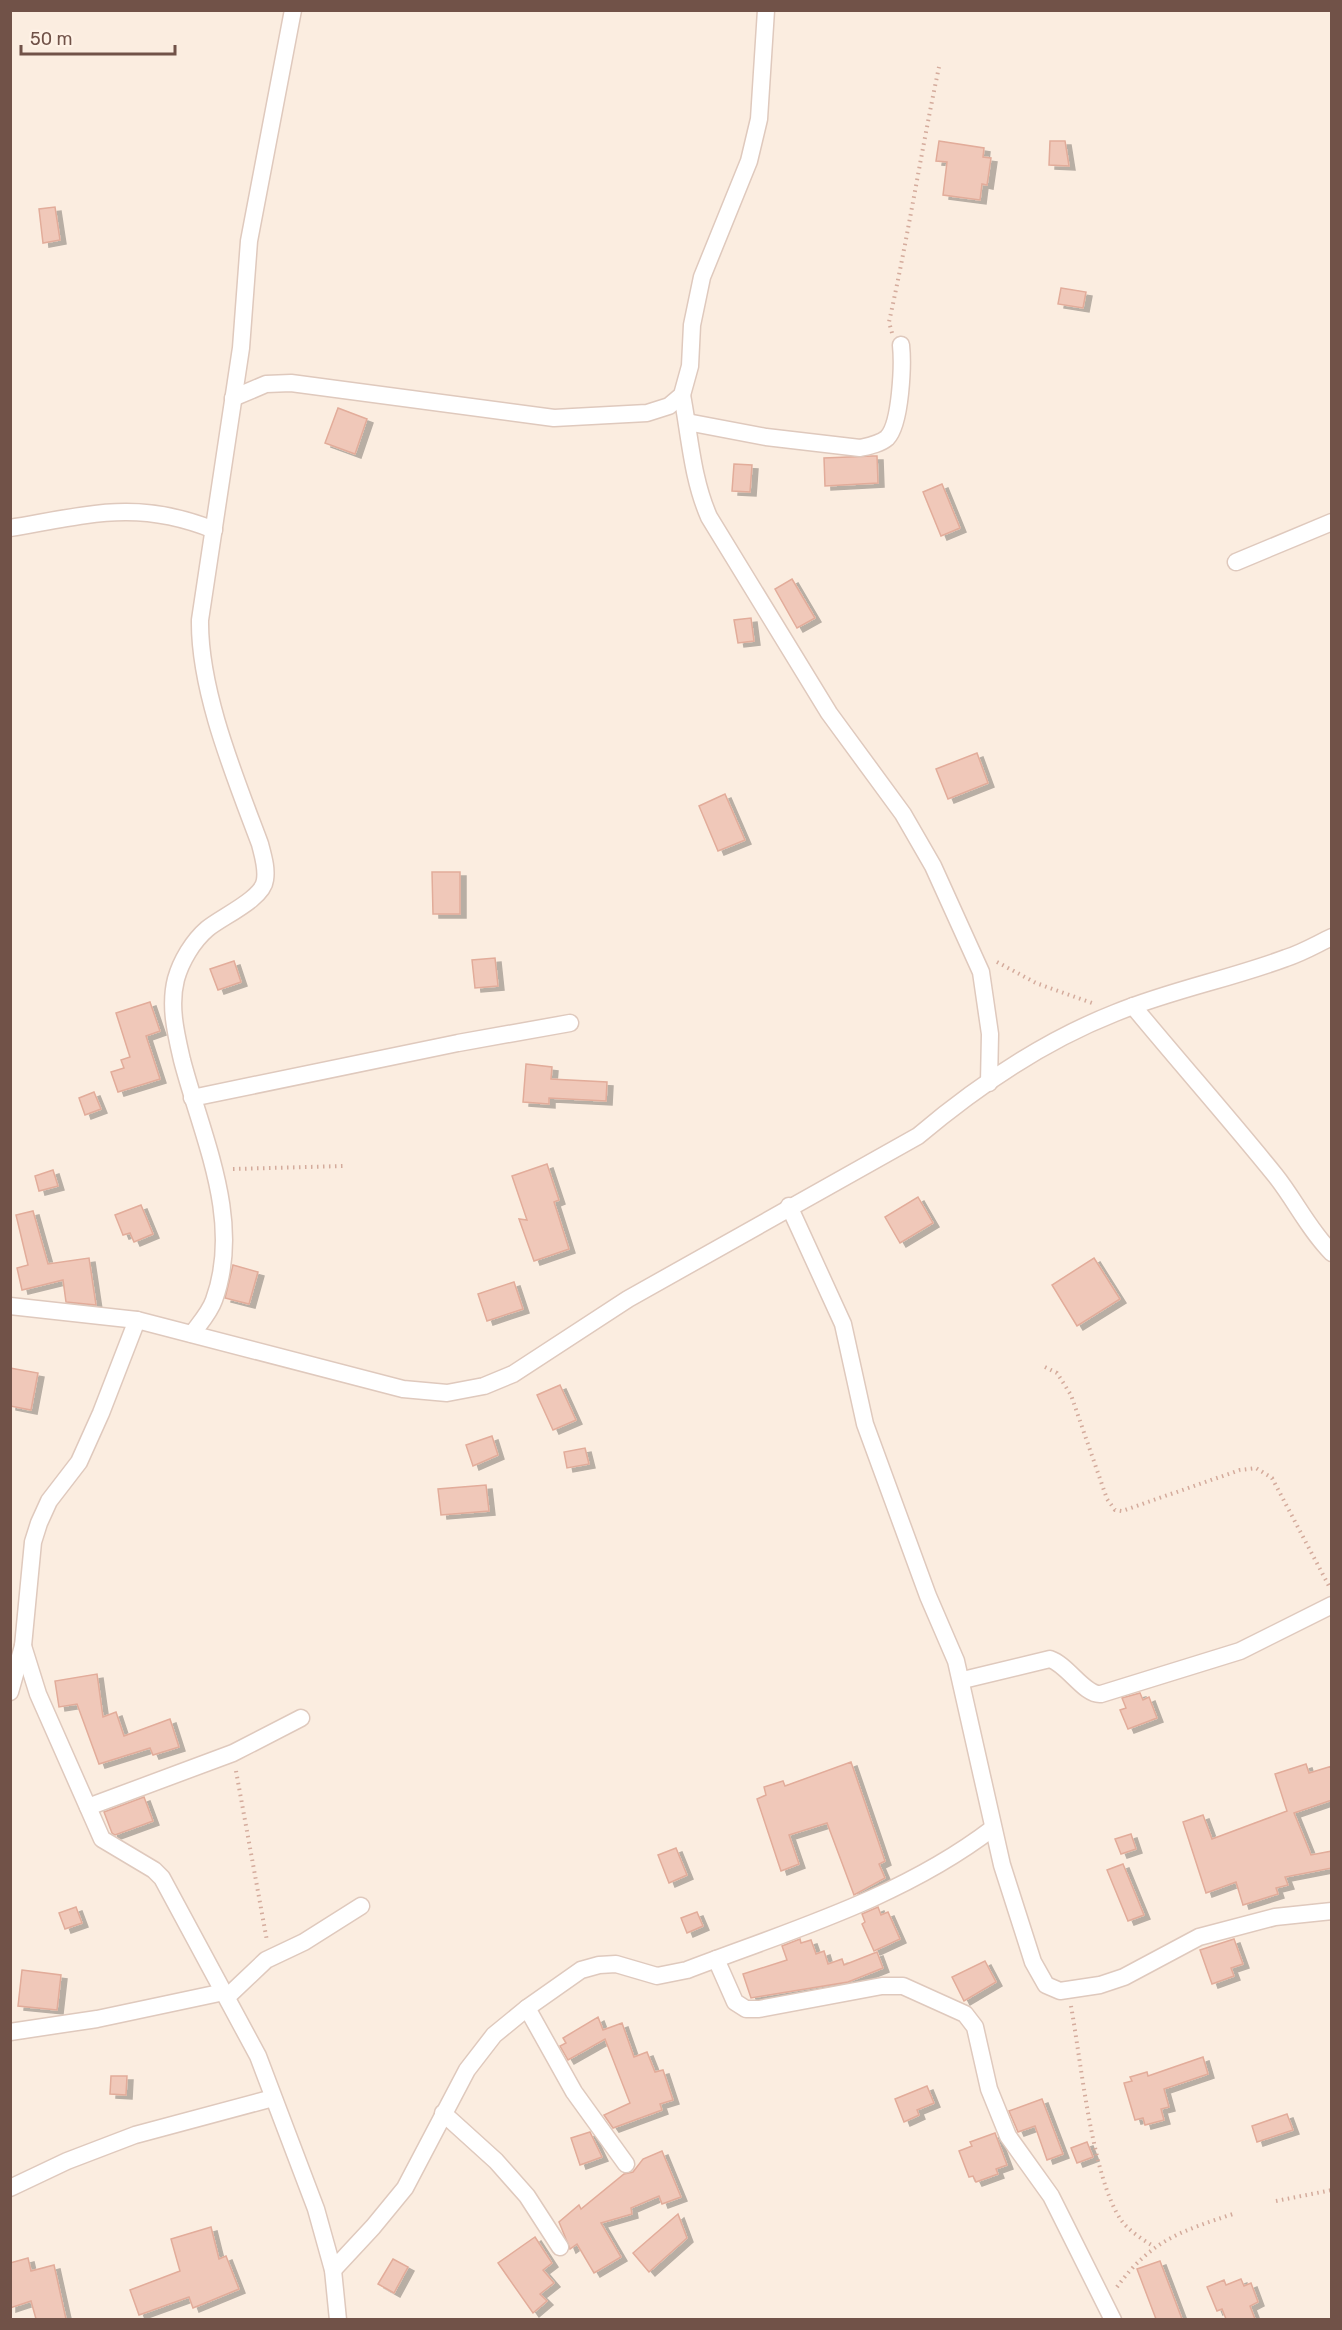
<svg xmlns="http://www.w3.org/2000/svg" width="1342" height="2330" viewBox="0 0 1342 2330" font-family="Rubik,sans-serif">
<defs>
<filter id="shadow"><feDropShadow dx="6" dy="4" stdDeviation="0" flood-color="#0004"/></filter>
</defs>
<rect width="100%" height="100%" fill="#fbede0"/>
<g fill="#f0c8b9" stroke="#e2ac9a" stroke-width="1.5" filter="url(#shadow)">
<path d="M939,141L984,148L983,157L991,158L987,185L982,184L980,200L943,195L947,162L936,161Z"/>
<path d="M1050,141H1065L1069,166L1049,165Z"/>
<path d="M55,207L60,240L43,243L39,209Z"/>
<path d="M1061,288L1086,292L1083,308L1058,304Z"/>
<path d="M338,408L367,419L355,454L325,443Z"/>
<path d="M873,456H877L878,483L825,486L824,458Z"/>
<path d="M734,464L752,465L750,492L732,491Z"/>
<path d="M942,484L960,528L941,536L923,492Z"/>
<path d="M792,579L815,618L797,628L775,589Z"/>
<path d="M751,618L754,641L738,643L734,620Z"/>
<path d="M977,753L988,783L948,799L936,769Z"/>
<path d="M725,794L745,840L718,851L699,806Z"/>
<path d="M432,872H460V914H433Z"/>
<path d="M495,958L498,986L475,988L472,960Z"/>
<path d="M234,961L241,982L218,990L210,969Z"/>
<path d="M150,1002L160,1031L146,1036L160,1079L118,1092L111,1072L124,1068L121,1060L130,1057L116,1013Z"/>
<path d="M526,1064L552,1067L551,1079L607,1082L606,1101L549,1098V1104L523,1102Z"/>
<path d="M94,1092L101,1109L85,1115L79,1098Z"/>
<path d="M547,1164L559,1200L554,1202L569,1249L534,1261L519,1219L527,1220L512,1176Z"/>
<path d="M53,1170L58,1186L39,1191L35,1176Z"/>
<path d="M918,1197L933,1223L900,1243L885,1217Z"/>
<path d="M141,1205L153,1234L134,1242L130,1233L123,1235L115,1215Z"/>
<path d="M33,1211L48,1264L89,1258L96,1305L66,1302L63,1280L22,1290L17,1268L28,1265L16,1215Z"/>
<path d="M1094,1258L1120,1299L1077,1326L1052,1285Z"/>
<path d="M233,1265L258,1272L249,1304L225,1298Z"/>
<path d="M514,1282L523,1309L487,1321L478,1294Z"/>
<path d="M10,1368L38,1373L31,1410L10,1406Z"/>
<path d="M560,1385L576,1420L553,1430L537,1395Z"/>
<path d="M492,1436L498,1455L473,1466L466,1445Z"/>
<path d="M585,1448L589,1464L567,1468L564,1452Z"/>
<path d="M486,1485L489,1511L441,1515L438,1489Z"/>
<path d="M97,1674L103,1717L116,1712L124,1736L170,1719L179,1747L153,1755L150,1748L99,1764L77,1704L59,1707L55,1681Z"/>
<path d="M1140,1693L1143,1700L1149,1697L1157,1718L1128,1729L1120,1710L1126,1708L1122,1698Z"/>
<path d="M851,1762L885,1861L879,1864L885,1878L854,1895L827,1823L789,1835L799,1864L781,1871L757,1799L766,1795L764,1787L783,1781L785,1786Z"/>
<path d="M1306,1764L1309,1773L1332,1766V1800L1294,1813L1311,1855L1332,1851V1868L1285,1877L1288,1885L1276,1888L1278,1894L1243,1905L1236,1882L1206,1893L1183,1822L1203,1815L1212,1839L1287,1811L1275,1774Z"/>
<path d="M144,1797L153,1821L115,1835L112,1833L104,1812Z"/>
<path d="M1131,1834L1136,1849L1121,1854L1115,1839Z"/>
<path d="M676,1848L687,1875L669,1883L658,1855Z"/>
<path d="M1123,1864L1144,1915L1128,1921L1107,1870Z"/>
<path d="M76,1907L82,1923L65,1929L59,1913Z"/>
<path d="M878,1907L881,1915L888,1912L900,1939L874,1951L862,1924L865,1922L862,1914Z"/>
<path d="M697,1912L703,1926L687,1933L681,1918Z"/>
<path d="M800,1939L801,1943L811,1940L816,1954L824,1951L828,1964L842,1959L844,1965L877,1952L883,1968L848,1982L751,1998L743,1974L787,1960L782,1946Z"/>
<path d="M1234,1939L1243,1964L1231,1968L1234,1976L1212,1984L1200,1950Z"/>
<path d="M985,1961L996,1982L964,2001L952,1977Z"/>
<path d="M22,1970L61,1975L57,2010L18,2006Z"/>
<path d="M598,2017L603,2030L622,2023L634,2057L647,2052L655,2072L663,2070L673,2100L660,2104L662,2110L613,2128L604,2115L630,2103L605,2039L568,2060L560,2046L566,2043L563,2038Z"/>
<path d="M1203,2057L1208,2074L1164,2089L1169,2107L1161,2109L1164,2120L1145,2125L1143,2118L1135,2120L1124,2083L1132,2081L1130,2077L1147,2072L1148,2076Z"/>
<path d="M111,2076H127L126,2095L110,2094Z"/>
<path d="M927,2086L934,2103L917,2110L919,2115L904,2122L895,2099Z"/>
<path d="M1042,2099L1063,2154L1047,2160L1035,2126L1018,2132L1009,2111Z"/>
<path d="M1287,2114L1293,2130L1257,2142L1252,2126Z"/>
<path d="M590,2132L602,2157L580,2165L571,2138Z"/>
<path d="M995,2133L1007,2165L996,2169L998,2174L976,2182L973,2176L969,2177L959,2151L972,2146L970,2142Z"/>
<path d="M1087,2142L1093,2157L1077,2163L1071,2148Z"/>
<path d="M662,2151L681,2197L662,2204L659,2196L631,2208L632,2214L601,2223L621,2257L594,2273L577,2244L570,2249L559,2222L579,2205L581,2209L624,2174L633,2172L643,2159Z"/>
<path d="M678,2214L687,2238L649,2272L633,2253Z"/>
<path d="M211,2227L219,2259L226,2256L239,2289L193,2308L189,2297L139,2315L130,2290L180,2271L171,2239Z"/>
<path d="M535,2237L552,2263L543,2270L554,2283L540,2294L547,2301L533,2313L498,2263Z"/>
<path d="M28,2258L31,2271L54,2265L66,2319H36L31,2301L10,2308V2263Z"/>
<path d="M393,2259L408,2267L394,2293L378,2284Z"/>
<path d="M1160,2261L1182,2319H1156L1137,2269Z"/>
<path d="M1241,2279L1244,2286L1251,2283L1258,2302L1250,2306L1255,2319H1226L1222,2309L1217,2311L1207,2287L1224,2280L1226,2285Z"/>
</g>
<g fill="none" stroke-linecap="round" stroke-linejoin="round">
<g stroke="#dfc9bd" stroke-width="19">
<g id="street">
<path d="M682,395C690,437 692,478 709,517L829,713L903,814L933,866L981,972L990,1034L989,1083"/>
<path d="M233,398L266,384L291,383L554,418L647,413L669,406L682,395L690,366L692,325L702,277L749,161L759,119L766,10"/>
<path d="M687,422L766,437L860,448C869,446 880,444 887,438C901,424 903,364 901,345"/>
<path d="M10,528C88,515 137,499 214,530"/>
<path d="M1236,562L1332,522"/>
<path d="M1133,1006C1180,1063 1229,1118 1275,1175C1295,1200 1309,1230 1332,1253"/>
<path d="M192,1098L458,1043L570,1023"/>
<path d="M789,1206L843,1324L865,1424L928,1596L956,1661L1002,1865L1033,1962L1046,1985L1060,1991L1100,1985L1124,1977L1199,1937L1275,1917L1332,1911"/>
<path d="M10,1306L137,1320L403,1389L447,1393L484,1386L513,1374L628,1299L918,1136C976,1087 1044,1041 1115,1013C1171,990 1230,979 1286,958C1302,953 1317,944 1332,937"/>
<path d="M192,1334C200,1323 210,1312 214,1300C243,1220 202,1137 182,1060C176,1034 169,1006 176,979C181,961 193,941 207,929C221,917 263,899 265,880C267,868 263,856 260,844C235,777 199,691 200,620L241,348L249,241L293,10"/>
<path d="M23,1646L38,1694L102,1839L154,1870L162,1878L258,2056L316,2209L333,2270L338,2320"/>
<path d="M963,1680L1050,1659C1068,1665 1085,1696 1101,1694L1240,1651L1332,1605"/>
<path d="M10,1692L23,1646L33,1542L39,1523L49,1501L79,1462L101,1413L137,1320"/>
<path d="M88,1807L233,1753L301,1718"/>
<path d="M716,1959L735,2002L746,2009H759L882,1986H903L965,2014L975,2027L989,2089L1008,2136L1051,2196L1113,2320"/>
<path d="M227,1997L266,1960L304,1942L361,1906"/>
<path d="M527,2008L574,2092L626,2164"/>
<path d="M10,2032L97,2019L224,1992"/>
<path d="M443,2113L496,2161L527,2196L560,2247"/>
<path d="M10,2188L67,2161L135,2135L273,2098"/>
<path d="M333,2270L373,2227L405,2188L467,2070L494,2035L527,2008L581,1970L599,1965L616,1964L657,1976L687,1970C792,1930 903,1897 993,1828"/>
</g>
</g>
<g stroke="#d4ab9c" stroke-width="4" stroke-dasharray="1.5 4.5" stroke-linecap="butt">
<path d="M892,333L889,322C908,237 921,152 939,67"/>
<path d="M997,962L1036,983L1092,1003"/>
<path d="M233,1169L344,1166"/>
<path d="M1045,1367L1057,1373L1071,1395L1107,1499L1115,1510L1122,1511L1240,1470L1256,1468L1272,1478L1330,1588"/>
<path d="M236,1771L267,1941"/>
<path d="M1071,2006C1081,2061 1092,2177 1121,2220C1129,2231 1142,2239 1153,2246"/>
<path d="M1276,2201L1332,2190"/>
<path d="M1117,2287C1152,2239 1182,2231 1236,2213"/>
</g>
<use href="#street" stroke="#fff" stroke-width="16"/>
</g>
<rect width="1342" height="2330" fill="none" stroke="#715248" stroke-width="24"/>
<path d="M21 45v9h154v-9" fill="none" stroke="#715248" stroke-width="3"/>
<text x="30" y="45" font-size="18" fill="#715248" stroke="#fff2e6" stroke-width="4.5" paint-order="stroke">50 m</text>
</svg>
